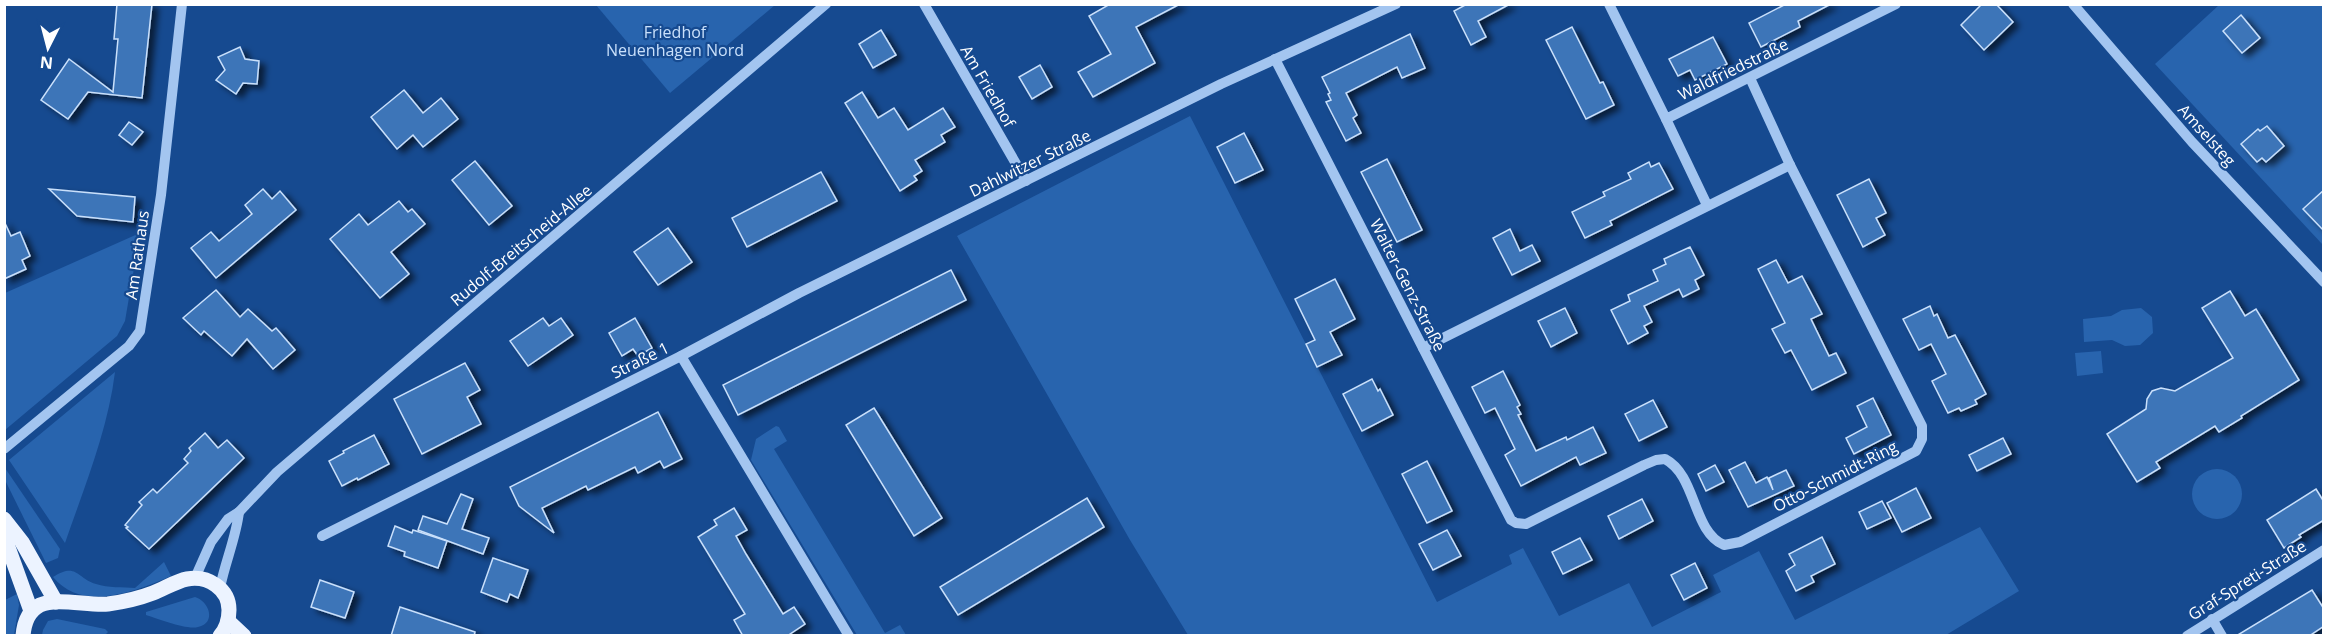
<svg xmlns="http://www.w3.org/2000/svg" width="2328" height="640" viewBox="0 0 2328 640" font-family="'Open Sans',sans-serif">
<defs>
<filter id="shadow"><feDropShadow dx="6" dy="4" stdDeviation="3" flood-color="#0009"/></filter>
</defs>
<rect width="100%" height="100%" fill="#164a90"/>
<g fill="#2864ae">
<path d="M596,5H775L670,93Z"/>
<path d="M2219,5H2323V245L2155,64Z"/>
<path d="M1190,116L1437,602L1512,564L1509,555L1523,548L1559,616L1629,583L1652,627L1721,592L1713,575L1759,551L1795,620L1980,527L2019,591L1946,635H1188L1130,540L957,236Z"/>
<path d="M140,233L125,321L117,336L5,430V293Z"/>
<path d="M2141,308L2152,317L2153,333L2140,345L2125,346L2112,340L2084,342L2083,319L2111,316L2122,310Z"/>
<path d="M2101,351L2103,373L2077,376L2075,353Z"/>
<path d="M115,372C108,430 84,488 65,543L9,460Z"/>
<path d="M776,426L779,427L787,441L774,449L885,633L900,625L906,635H857L751,460L756,439Z"/>
<path d="M5,468L60,549L58,558L46,563L5,480Z"/>
<circle cx="2217" cy="494" r="25"/>
<path d="M164,562L171,576C137,591 82,613 53,577C77,562 76,578 96,584C108,588 123,587 135,588Z"/>
<path d="M17,594L19,605L14,635L5,636V600Z"/>
<path d="M195,597C209,601 217,623 198,627C186,630 159,619 146,615V612Z"/>
<path d="M57,619L105,629L108,632L104,636L42,635L43,630L48,621Z"/>
</g>
<g fill="#3e74b8" stroke="#c9e0fb" stroke-width="1.5" filter="url(#shadow)">
<path d="M117,4H152L142,98L88,92L68,119L41,100L69,59L113,92L118,39H114Z"/>
<path d="M1110,4H1180L1136,27L1155,63L1093,97L1078,72L1111,54L1089,16Z"/>
<path d="M1467,4H1510L1478,21L1486,37L1471,45L1454,11Z"/>
<path d="M1786,4H1831L1798,21L1800,27L1761,47L1749,23Z"/>
<path d="M1982,4H1996L2013,22L1984,50L1961,25Z"/>
<path d="M2241,15L2260,38L2242,53L2223,31Z"/>
<path d="M1572,27L1600,83L1603,82L1614,105L1586,119L1546,40Z"/>
<path d="M881,30L896,55L873,68L859,44Z"/>
<path d="M1410,34L1425,68L1402,78L1397,67L1346,93L1357,115L1353,118L1361,133L1346,141L1326,102L1331,100L1328,94L1330,93L1322,77Z"/>
<path d="M1713,37L1727,64L1695,80L1690,70L1678,76L1669,59Z"/>
<path d="M240,47L245,59L259,61L257,84L243,83L236,94L216,80L225,70L218,57Z"/>
<path d="M1040,65L1052,87L1032,99L1019,77Z"/>
<path d="M404,90L423,113L441,98L458,119L423,147L413,135L397,149L371,117Z"/>
<path d="M862,92L878,118L894,108L908,130L943,108L955,127L941,135L945,142L915,160L922,171L914,176L917,180L900,191L845,103Z"/>
<path d="M129,122L143,132L132,145L119,135Z"/>
<path d="M2267,126L2284,146L2266,162L2262,158L2257,162L2241,144L2258,129L2260,131Z"/>
<path d="M1244,133L1263,170L1235,183L1217,147Z"/>
<path d="M1387,159L1422,230L1397,242L1361,172Z"/>
<path d="M475,161L512,206L489,225L452,180Z"/>
<path d="M1649,162L1651,167L1659,163L1673,189L1610,221L1612,225L1585,238L1572,212L1605,196L1603,192L1631,179L1628,173Z"/>
<path d="M821,172L837,201L747,247L732,218Z"/>
<path d="M1869,179L1886,213L1876,218L1885,235L1863,247L1837,195Z"/>
<path d="M49,189L135,197L133,222L77,216Z"/>
<path d="M263,189L272,199L280,191L296,210L216,278L191,248L211,232L219,241L252,214L245,205Z"/>
<path d="M2324,190V231L2303,209Z"/>
<path d="M399,201L408,212L412,209L425,224L391,252L409,274L380,298L330,239L359,214L368,225Z"/>
<path d="M4,221L11,236L20,232L30,256L22,260L26,269L4,279Z"/>
<path d="M668,228L692,262L658,285L634,252Z"/>
<path d="M1510,229L1520,251L1532,245L1540,261L1512,275L1493,238Z"/>
<path d="M1690,247L1704,275L1695,280L1699,289L1683,297L1679,289L1644,306L1652,322L1644,326L1648,333L1628,344L1611,310L1630,301L1628,295L1658,281L1653,270L1666,264L1664,259Z"/>
<path d="M1776,260L1788,283L1802,276L1822,314L1811,319L1829,356L1836,353L1846,373L1812,390L1791,350L1785,353L1772,329L1785,323L1758,269Z"/>
<path d="M951,270L966,300L738,415L723,385Z"/>
<path d="M1335,279L1355,319L1330,332L1342,355L1317,367L1306,344L1315,340L1295,299Z"/>
<path d="M216,290L240,317L248,309L272,331L276,328L295,350L273,369L247,339L232,356L204,331L201,335L183,318Z"/>
<path d="M2230,291L2245,316L2256,309L2299,380L2241,416L2242,418L2219,432L2215,426L2156,462L2160,468L2137,482L2107,434L2146,409L2147,399L2152,391L2161,388L2175,391L2233,358L2202,308Z"/>
<path d="M1930,306L1934,316L1937,314L1948,338L1955,335L1986,394L1975,400L1977,404L1961,411L1959,408L1948,413L1932,381L1946,374L1931,344L1919,350L1903,319Z"/>
<path d="M1565,308L1577,333L1551,347L1538,321Z"/>
<path d="M543,318L549,326L561,318L573,335L528,366L510,341Z"/>
<path d="M635,318L652,348L638,356L633,349L622,356L609,333Z"/>
<path d="M465,363L480,390L467,397L481,424L422,454L394,399Z"/>
<path d="M1503,371L1520,405L1517,407L1521,414L1518,415L1536,451L1566,437L1567,440L1593,427L1606,453L1580,465L1576,457L1521,486L1505,455L1515,449L1495,408L1485,413L1472,387Z"/>
<path d="M1372,379L1378,391L1380,389L1393,415L1362,431L1343,394Z"/>
<path d="M1873,398L1891,435L1854,454L1846,438L1867,427L1857,406Z"/>
<path d="M1653,400L1667,427L1639,441L1625,414Z"/>
<path d="M874,408L942,518L914,536L846,425Z"/>
<path d="M658,412L682,459L664,468L660,461L638,473L635,467L588,490L586,486L542,508L554,533L519,506L510,487Z"/>
<path d="M205,433L218,448L227,440L244,458L149,549L126,528L128,527L125,525L142,505L139,502L153,489L157,493L188,463L184,459L191,451L189,448Z"/>
<path d="M374,435L389,464L358,480L357,478L342,486L329,461L344,453L343,451Z"/>
<path d="M2003,438L2011,454L1977,471L1969,455Z"/>
<path d="M1427,461L1452,511L1427,523L1402,474Z"/>
<path d="M1745,462L1756,483L1767,477L1773,490L1769,478L1786,470L1794,486L1748,507L1729,470Z"/>
<path d="M1715,465L1724,482L1706,491L1698,474Z"/>
<path d="M1916,488L1931,518L1902,532L1887,503Z"/>
<path d="M2316,489L2324,502V520L2299,535L2301,537L2284,548L2267,520Z"/>
<path d="M461,494L473,499L462,529L489,538L483,554L418,530L423,516L447,524Z"/>
<path d="M1087,498L1104,527L958,615L940,587Z"/>
<path d="M1642,499L1653,521L1619,539L1608,516Z"/>
<path d="M1882,501L1891,518L1867,529L1859,512Z"/>
<path d="M734,508L747,530L736,536L746,554L783,614L794,607L805,624L787,636H743L734,620L745,614L698,537L717,525L714,520Z"/>
<path d="M395,526L412,533L413,530L447,541L438,568L404,556L405,552L388,546Z"/>
<path d="M1447,530L1461,556L1433,570L1419,544Z"/>
<path d="M1822,537L1835,564L1811,576L1814,582L1796,591L1786,571L1795,565L1789,554Z"/>
<path d="M1580,538L1592,560L1563,574L1552,552Z"/>
<path d="M493,558L528,570L518,598L510,594L507,602L481,592Z"/>
<path d="M1695,563L1707,588L1684,600L1671,575Z"/>
<path d="M320,580L354,592L345,618L311,607Z"/>
<path d="M2312,590L2324,609V626L2309,636H2236Z"/>
<path d="M400,607L475,632L474,636H391Z"/>
</g>
<g fill="none" stroke-linecap="round" stroke-linejoin="round">
<g stroke="#a3c5f0" stroke-width="10">
<path d="M924,4L1026,181"/>
<path d="M1609,4L1666,119L1896,4"/>
<path d="M2073,4L2192,142L2324,282"/>
<path d="M1275,59L1511,520L1516,523L1526,524L1644,465L1656,460L1665,459C1697,476 1692,531 1724,545L1740,542L1916,451L1922,439V426L1790,165L1750,78"/>
<path d="M1666,119L1707,205"/>
<path d="M1423,348L1790,165"/>
<path d="M681,356L849,636"/>
<path d="M4,449L129,346L140,331L161,195L182,4"/>
<path d="M322,536L681,356L799,293L1221,84L1396,4"/>
<path d="M195,578L211,542L228,519L239,512L277,472L826,4"/>
<path d="M220,588C225,562 236,538 239,512"/>
<path d="M2212,619L2222,636"/>
<path d="M2187,636L2324,550"/>
</g>
<g stroke="#ecf3ff" stroke-width="15">
<path d="M4,519L22,542L56,602"/>
<path d="M4,531L8,547L31,611"/>
<path d="M228,621L244,636"/>
<path d="M23,636C24,623 28,611 40,605C56,597 89,606 108,604C123,602 140,598 153,593C164,589 176,581 187,579C208,575 229,589 229,610C229,619 226,629 220,636"/>
</g>
</g>
<g text-anchor="middle" stroke-width="4.5" stroke-linejoin="round" paint-order="stroke">
<g font-size="16" fill="#c9e0fb" stroke="#164a90">
<text x="675" y="38">Friedhof<tspan x="675" dy="18">Neuenhagen Nord</tspan></text>
</g>
<g font-size="16" fill="#fff" stroke="#164a90">
<text transform="translate(1733 69) rotate(-26)" y="6">Waldfriedstraße</text>
<text transform="translate(988 86) rotate(60)" y="6">Am Friedhof</text>
<text transform="translate(2207 135) rotate(48)" y="6">Amselsteg</text>
<text transform="translate(1030 163) rotate(-26)" y="6">Dahlwitzer Straße</text>
<text transform="translate(521 245) rotate(-40)" y="6">Rudolf-Breitscheid-Allee</text>
<text transform="translate(137 255) rotate(-82)" y="6">Am Rathaus</text>
<text transform="translate(1408 285) rotate(63)" y="6">Walter-Genz-Straße</text>
<text transform="translate(640 360) rotate(-26)" y="6">Straße 1</text>
<text transform="translate(1835 476) rotate(-27)" y="6">Otto-Schmidt-Ring</text>
<text transform="translate(2247 580) rotate(-32)" y="6">Graf-Spreti-Straße</text>
</g>
</g>
<rect width="2328" height="640" fill="none" stroke="#ffffff" stroke-width="12"/>
<g transform="translate(48 48) rotate(186)" stroke="#164a90" stroke-width="4.5" paint-order="stroke">
<path d="M0-4.5L10 22L0 15L-10 22Z" fill="#ffffff"/>
<text y="-9" font-size="16" font-weight="bold" text-anchor="middle" fill="#ffffff">N</text>
</g>
</svg>
